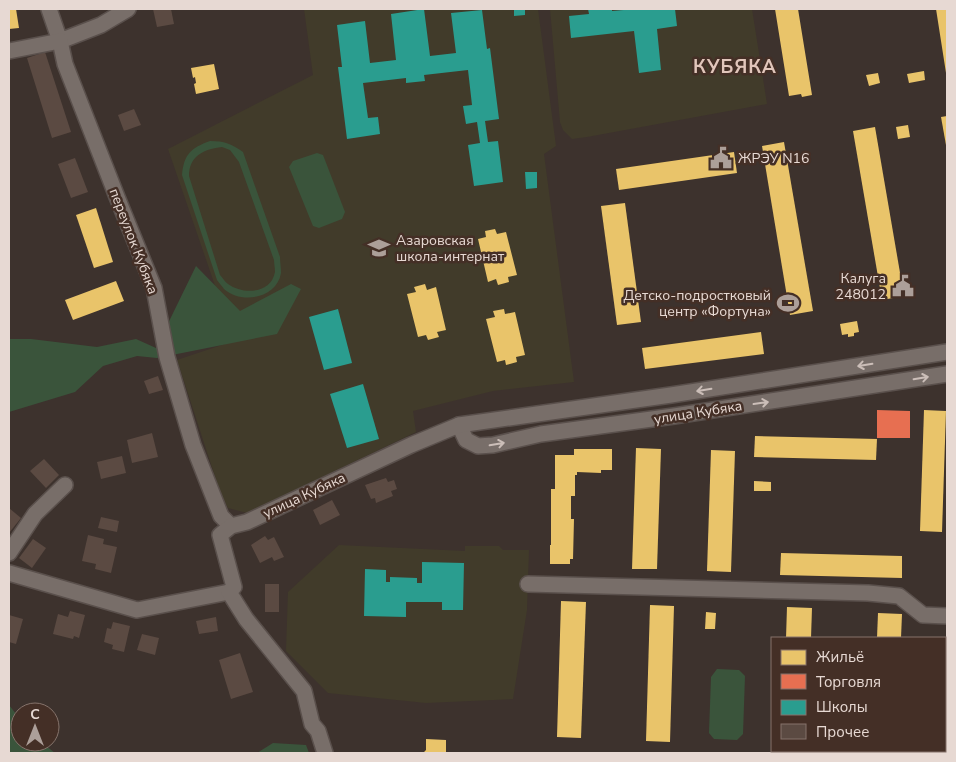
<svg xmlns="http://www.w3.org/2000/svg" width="956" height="762" viewBox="0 0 956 762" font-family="'Nunito Sans',sans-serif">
<rect width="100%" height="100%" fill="#3d322d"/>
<g fill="#413b2a">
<path d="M304,9H538L556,146L544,154L574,382L493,391L413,411L416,432L247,513L228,508L220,492L177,360L234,341L168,149L313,75Z"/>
<path d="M550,9H752L767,104L587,137L572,139L563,130L560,122Z"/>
<path d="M339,545L465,551V546H499L503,550H529L527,610L513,699L426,703L328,693L286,651L288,592Z"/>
</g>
<g fill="#3a543b" fill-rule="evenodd">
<path d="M210,141C224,141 232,144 243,152L280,257C280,262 281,268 281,273C277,298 242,305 224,289C222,286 219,283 217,280L182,175C184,154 191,148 210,141ZM222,147L230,150L239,162L274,260C274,263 275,268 275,272C271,294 243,295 228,284C225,282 223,278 220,275L189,176C189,156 204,149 222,147Z"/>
<path d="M317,153L323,155L345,212L342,219L319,228L313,226L289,167L293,161Z"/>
<path d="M196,266L240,311L291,284L301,289L277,334L157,358L137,356L103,366L75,392L9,412V339H31L97,347L136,339L156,348Z"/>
<path d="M717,669L739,670L745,676L743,734L737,740L714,739L709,733L711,677Z"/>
<path d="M9,705L20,719V742H41L55,753H9Z"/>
<path d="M273,743L306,745L309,753H257Z"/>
</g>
<g fill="#e9c46a">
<path d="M9,9H16L19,28L9,29Z"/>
<path d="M775,9H798L812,95L802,97L801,94L789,96Z"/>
<path d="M936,9H947V73H946Z"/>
<path d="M214,64L219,89L196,94L194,84L196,83L195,77L193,78L191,68Z"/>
<path d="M924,71L925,80L909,83L907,74Z"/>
<path d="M878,73L880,83L869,86L866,75Z"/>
<path d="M947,116V145H946L941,117Z"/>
<path d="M908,125L910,137L898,139L896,127Z"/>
<path d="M875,127L904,296L882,300L853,131Z"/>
<path d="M784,142L813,311L790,315L762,146Z"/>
<path d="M734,152L737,173L619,190L616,169Z"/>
<path d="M625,203L641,322L617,325L601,206Z"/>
<path d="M96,208L113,262L94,268L76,215Z"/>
<path d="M495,229L497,234L506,232L517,275L508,277L509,282L498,285L496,279L488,282L478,239L486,237L485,231Z"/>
<path d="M116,281L124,301L73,320L65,300Z"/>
<path d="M425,284L427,290L436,287L446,330L437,332L439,337L428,340L426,335L418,337L407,294L416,292L414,287Z"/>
<path d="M504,309L505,314L515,312L525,355L516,357L517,362L506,365L505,360L497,362L486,319L495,317L493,311Z"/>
<path d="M857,321L859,332L854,333V336L848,337V334L842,335L840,324Z"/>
<path d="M761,332L764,354L645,369L642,348Z"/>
<path d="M924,410L946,411L942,532L920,531Z"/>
<path d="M755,436L877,439L876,460L754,457Z"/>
<path d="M636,448L661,449L657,569H632Z"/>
<path d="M574,449H612V470H601V473L577,472V475H575V496H571V519H574L573,559H570V564H550V545H551V489H555V455H574Z"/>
<path d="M711,450L735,451L731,572L707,571Z"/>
<path d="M754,481L771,482V491H754Z"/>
<path d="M781,553L902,556V578L780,575Z"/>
<path d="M561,601L586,602L581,738L557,737Z"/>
<path d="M650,605L674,606L670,742L646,741Z"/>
<path d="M787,607L812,608L811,638H786Z"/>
<path d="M706,612L716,613L715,629H705Z"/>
<path d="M878,613L902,614L901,638H877Z"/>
<path d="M426,739L446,740V753H423L426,750Z"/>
</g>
<path fill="#e76f51" d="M877,410L910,411V438H877Z"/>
<g fill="#2a9d8f">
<path d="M424,9L430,56L456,53L451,13L482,10L487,49L490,48L499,119L485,121L488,142L498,141L503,182L474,186L468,145L480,143L477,122L466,124L463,106L472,105L468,70L424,75L425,81L406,83V78L363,83L368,118L378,117L380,134L347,139L338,67H342L337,25L365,21L370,63L396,60L391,14Z"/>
<path d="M514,9H525V15L514,16Z"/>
<path d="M588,9H612V11L635,9H675L677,26L657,29L661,70L639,73L634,31L571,38L569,16L589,14Z"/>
<path d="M525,172H537V188L526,189Z"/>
<path d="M338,309L352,363L324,370L309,317Z"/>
<path d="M363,384L379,439L347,448L330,394Z"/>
<path d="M422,562L464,563L463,610H442V602H406V617L364,616L365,569L386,570V582H390V577L417,578V583H422Z"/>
</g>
<g fill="#5b4a42">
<path d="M153,9H171L174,24L157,27Z"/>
<path d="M45,52L71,132L52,138L27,58Z"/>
<path d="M134,109L141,125L124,131L118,115Z"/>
<path d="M75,158L88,192L71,198L58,164Z"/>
<path d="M158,376L163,390L149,394L144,381Z"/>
<path d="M152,433L158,457L132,463L127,440Z"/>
<path d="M122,456L126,473L101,479L97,462Z"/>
<path d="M44,459L59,475L46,488L30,471Z"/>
<path d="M386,478L388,482L394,480L397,489L391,491L393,496L376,503L375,498L371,499L365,485Z"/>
<path d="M332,500L340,515L320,525L313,510Z"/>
<path d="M9,508L21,518L9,533Z"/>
<path d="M101,517L119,521L117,532L98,528Z"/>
<path d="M88,535L104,539L103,544L117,547L111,573L95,569L96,564L82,561Z"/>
<path d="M265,536L268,540L274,537L284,557L274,561L272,557L260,563L251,545Z"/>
<path d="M33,539L46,548L32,568L19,558Z"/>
<rect x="265" y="584" width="14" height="28"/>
<path d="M70,611L85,615L79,638L74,636L73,639L53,634L58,614L68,617Z"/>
<path d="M9,615L23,619L16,644L9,642Z"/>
<path d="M216,617L218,631L199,634L196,621Z"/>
<path d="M113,622L130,626L124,652L112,649L113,645L104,642L107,628L111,629Z"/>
<path d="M142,634L159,638L155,655L137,650Z"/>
<path d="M240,653L253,692L231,699L219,660Z"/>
</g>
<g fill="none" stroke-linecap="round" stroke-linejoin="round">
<g stroke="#5a504c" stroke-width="18">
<g id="minor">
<path d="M49,9L60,41L101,25L128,9"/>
<path d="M9,51L60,41L65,64L117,197L154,288L167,357L193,445L221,516L231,526"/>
<path d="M459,425L466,440L478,446L493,445L541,434L674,416L947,374"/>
<path d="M9,553L35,514L65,485"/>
<path d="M9,573L137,610L229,592"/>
<path d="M528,584L868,593L899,596L923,615L947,616"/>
<path d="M325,753L318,731L312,724L304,691L246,619L229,592L234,587L220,535L231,526L247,522L411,445L459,425L671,395L947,352"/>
</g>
</g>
<use href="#minor" stroke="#786e69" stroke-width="15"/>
</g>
<defs><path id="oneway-shaft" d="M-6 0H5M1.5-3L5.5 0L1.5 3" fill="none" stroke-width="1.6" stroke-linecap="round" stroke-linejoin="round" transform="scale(1.25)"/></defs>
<g stroke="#cbbeb8">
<use href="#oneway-shaft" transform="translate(865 365) rotate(171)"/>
<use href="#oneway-shaft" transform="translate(921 378) rotate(-9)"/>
<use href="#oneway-shaft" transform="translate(704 390) rotate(171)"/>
<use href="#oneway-shaft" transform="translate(761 403) rotate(-8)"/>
<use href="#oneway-shaft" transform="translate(497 444) rotate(-10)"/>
</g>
<defs>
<g id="civic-bare" transform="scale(1.725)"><path d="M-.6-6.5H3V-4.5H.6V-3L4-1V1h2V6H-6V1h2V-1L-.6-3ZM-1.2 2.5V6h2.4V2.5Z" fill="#ac9f99" stroke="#442f26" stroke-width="2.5" paint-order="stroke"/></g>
<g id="school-bare" transform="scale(1.725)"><path d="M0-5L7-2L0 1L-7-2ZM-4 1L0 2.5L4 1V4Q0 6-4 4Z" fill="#ac9f99" stroke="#442f26" stroke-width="2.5" paint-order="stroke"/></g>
<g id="stadium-bare" transform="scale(1.725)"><path d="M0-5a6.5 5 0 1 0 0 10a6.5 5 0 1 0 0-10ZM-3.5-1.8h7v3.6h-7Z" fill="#ac9f99" stroke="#442f26" stroke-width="2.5" paint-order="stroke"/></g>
</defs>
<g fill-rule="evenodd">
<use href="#civic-bare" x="721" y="158"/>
<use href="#school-bare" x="379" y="248"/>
<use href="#civic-bare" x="903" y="286"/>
<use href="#stadium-bare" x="788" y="303"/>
</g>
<g text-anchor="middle" stroke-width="5" stroke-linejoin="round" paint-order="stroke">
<g font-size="14" fill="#e7d9d3" stroke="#442f26" text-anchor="start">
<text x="738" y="163">ЖРЭУ N16</text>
<text x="396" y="245">Азаровская<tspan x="396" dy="16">школа-интернат</tspan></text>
<text x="886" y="283" text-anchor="end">Калуга<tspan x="886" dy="16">248012</tspan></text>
<text x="771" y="300" text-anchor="end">Детско-подростковый<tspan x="771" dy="16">центр «Фортуна»</tspan></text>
</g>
<g font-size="14" fill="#e7d9d3" stroke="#442f26">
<text transform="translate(134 241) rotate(69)" y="5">переулок Кубяка</text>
<text transform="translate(698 412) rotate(-9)" y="5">улица Кубяка</text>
<text transform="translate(304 495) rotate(-25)" y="5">улица Кубяка</text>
</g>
<g font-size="19" font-weight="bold" letter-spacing="1" fill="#e1c6bb" stroke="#442f26">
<text x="735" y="73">КУБЯКА</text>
</g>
</g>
<rect width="956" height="762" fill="none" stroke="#e7d9d3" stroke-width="20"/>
<rect x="771" y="637" width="175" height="115" fill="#442f26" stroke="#85736b"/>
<rect x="781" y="650" width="25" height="15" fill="#e9c46a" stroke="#85736b"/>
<text x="816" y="662" font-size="15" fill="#e7d9d3">Жильё</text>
<rect x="781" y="674" width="25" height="15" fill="#e76f51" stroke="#85736b"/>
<text x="816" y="687" font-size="15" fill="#e7d9d3">Торговля</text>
<rect x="781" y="700" width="25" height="15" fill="#2a9d8f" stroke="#85736b"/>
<text x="816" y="712" font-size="15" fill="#e7d9d3">Школы</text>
<rect x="781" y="724" width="25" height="15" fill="#5b4a42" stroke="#85736b"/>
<text x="816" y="737" font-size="15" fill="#e7d9d3">Прочее</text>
<g transform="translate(35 727)"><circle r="24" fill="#442f26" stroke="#85736b"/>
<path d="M0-4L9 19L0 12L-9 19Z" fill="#ac9f99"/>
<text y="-8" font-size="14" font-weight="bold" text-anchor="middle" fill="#e7d9d3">С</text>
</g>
</svg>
